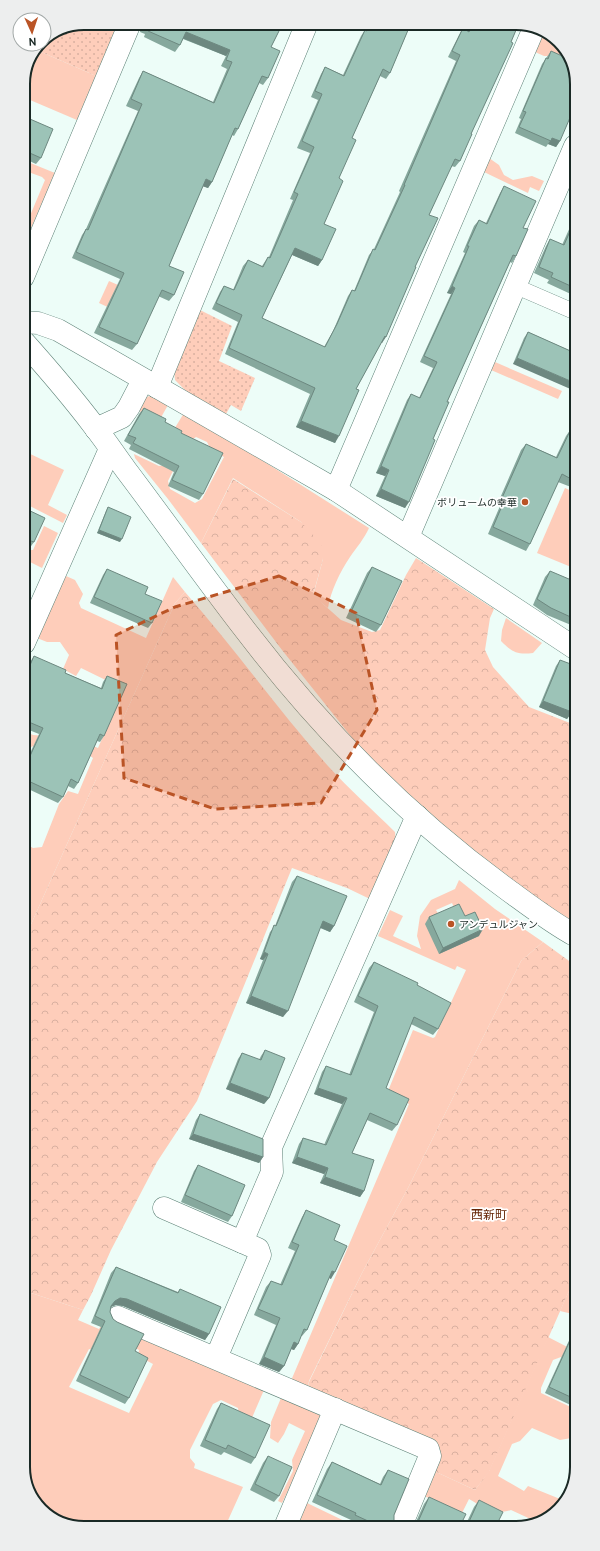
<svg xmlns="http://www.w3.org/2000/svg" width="600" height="1551" viewBox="0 0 600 1551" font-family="Overpass,'Noto Sans JP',sans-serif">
<defs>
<pattern id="forest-crowns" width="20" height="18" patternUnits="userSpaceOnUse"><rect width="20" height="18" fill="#fecdba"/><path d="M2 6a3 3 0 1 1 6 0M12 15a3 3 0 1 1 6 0" fill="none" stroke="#d9b0a0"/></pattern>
<pattern id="park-dots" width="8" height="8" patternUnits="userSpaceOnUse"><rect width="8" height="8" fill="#fecdba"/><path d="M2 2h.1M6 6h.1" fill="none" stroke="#d9b0a0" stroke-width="1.8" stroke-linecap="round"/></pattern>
</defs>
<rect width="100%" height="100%" fill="#edfdf8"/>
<g fill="#fecdba" fill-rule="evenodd">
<path d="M544,32L553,36L568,58L566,59L550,56H544L535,52Z"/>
<path d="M39,51L96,76L77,120L23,97V88Z"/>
<path d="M489,158L499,165L504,175L513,180L532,176L544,181L539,191L530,187L528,193L484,172Z"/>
<path d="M23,160L55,173L29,233L24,230L45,180L42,177L23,170Z"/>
<path d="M109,281L152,300L142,323L99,303Z"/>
<path d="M495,362L562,391L558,399L491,370Z"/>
<path d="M150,396L157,398L168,405L159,421L137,410L143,398Z"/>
<path d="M184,413L233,442L369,528C364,539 357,547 350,557C340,572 331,590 328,608L313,596L323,559L301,522L233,478L201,543L168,499L135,458L134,454L159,466L164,465L173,431ZM196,437L207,442L211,450L224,457L202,499L195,503L170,489L168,481L187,443Z"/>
<path d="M24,451L64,470L48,505L67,515L63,523L24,503Z"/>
<path d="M565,488L576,493V569L537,553Z"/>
<path d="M44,526L58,533L42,568L24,559V550H33Z"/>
<path d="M66,576L75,580L83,594L79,603L81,608L146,638L173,577L185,592L175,603L24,940V843L33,848L42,847L59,804L68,791L78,794L93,758L77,746L40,744L28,748L24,756V731L33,735L47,736L63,733L98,748L124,689L81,668L76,676L63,669L69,655L60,642H47L37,638Z"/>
<path d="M506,618L542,643L533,653C517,655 512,652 501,641L502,630Z"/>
<path d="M459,880L495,909L543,942L521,961L408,1188L362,1273L309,1381L307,1391L290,1383L409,1104L388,1091L413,1030L433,1038L435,1037L466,970L457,966L455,970L378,936L390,910L403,916L393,936L421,949L417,936L420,916L431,900L455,889ZM452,903L461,923L440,917L436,910Z"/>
<path d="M577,1273V1315L560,1311Z"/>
<path d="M25,1291L83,1310L78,1320L99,1329L105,1320L96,1351L89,1349L69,1387L129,1413L153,1364L138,1356L139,1350L125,1342L130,1331L264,1390L251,1420L239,1414L238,1408L221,1400L213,1404L190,1450V1458L195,1464L194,1468L243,1487L225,1527L80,1528L47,1515L25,1483Z"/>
<path d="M548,1337L577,1352L575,1362L561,1357L553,1360L541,1388V1393L577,1410V1437L560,1440L532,1428L520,1441L512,1444L498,1476L524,1491L528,1486L565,1501L564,1504L537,1522L511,1510C493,1516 485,1508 469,1499L462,1513L422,1495L434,1471L475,1490L489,1471Z"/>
<path d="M281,1398L320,1415L322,1421L282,1503L278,1501L293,1471L292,1460L305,1431L289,1423L284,1434L278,1443L270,1438L271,1422Z"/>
<path d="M307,1503L357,1527H296Z"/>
</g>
<g fill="url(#forest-crowns)">
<path d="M233,479L301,522L321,543L323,559L313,595L341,620L372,632L380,630L406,575L416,558L494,609L490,618L485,650L493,667L529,707L570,723L576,709V924L514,883L438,826L365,754L282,650L201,543Z"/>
<path d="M185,592C235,649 278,710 328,766C349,789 373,810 395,832L396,843L372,900L347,888L292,868L197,1101L157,1162L111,1250L91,1295L83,1310L25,1291L24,940L175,603Z"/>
<path d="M543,942L576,966L577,1273L489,1472L475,1490L434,1471L435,1453L307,1391L309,1382L362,1273L408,1188L521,961Z"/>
</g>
<g fill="url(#park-dots)">
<path d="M84,23H106L117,27L96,76L39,51L42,44H44V39Z"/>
<path d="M200,310L232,326L219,361L255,378L241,411L231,405L226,414L188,393L175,380L174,370Z"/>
</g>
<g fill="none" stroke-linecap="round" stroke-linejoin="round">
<g stroke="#5c8176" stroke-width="16">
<path id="lane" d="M515,286L575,312"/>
</g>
<g stroke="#5c8176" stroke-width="23">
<g id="street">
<path d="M23,277L130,23"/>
<path d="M23,322L38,323L58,330L336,490L576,649"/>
<path d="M157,387L307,23"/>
<path d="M96,429L122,417L129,407L143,380"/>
<path d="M336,490L534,28"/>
<path d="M408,537L575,146"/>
<path d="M24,643L110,449"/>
<path d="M164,1208L258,1249L260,1255L216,1358"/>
<path d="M242,1242L272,1172L271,1147L417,816"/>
<path d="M118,1317L428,1449L430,1456L401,1526"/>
<path d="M285,1527L335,1409"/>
</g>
</g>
<g stroke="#5c8176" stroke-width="23">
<path id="secondary" d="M23,341C48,369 72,397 94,426C105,440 115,455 126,470C166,523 205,578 246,631C321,729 409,818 508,890C530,906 552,923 576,936"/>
</g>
<use href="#lane" stroke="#fff" stroke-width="15"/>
<use href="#street" stroke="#fff" stroke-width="22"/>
<use href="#secondary" stroke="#fff" stroke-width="22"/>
</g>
<g fill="#86a89d">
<path d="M142,23H283L271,47L268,78L263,85L259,83L238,129L234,136L232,135L212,182L208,188L203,186L169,266L174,295L169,301L158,296L137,344L132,350L94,333L120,279L72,258L82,235L86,229L138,111L126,106L139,78L143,71L213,102L227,69L221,66L226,56L183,39L180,45L175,52L144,37L145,34L140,32Z"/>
<path d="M368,23H411L390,73L386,79L380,76L352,138L324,224L322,260L318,266L292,255L262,318L324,347L333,331L348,296L352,290L354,291L369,255L374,249L400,192L399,191L456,61L448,57L459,35L463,28L468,31L471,23H519L471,134L460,161L455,167L451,166L429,215L415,267L382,343H381L356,389L335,443L296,427L310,394L225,354L238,322L212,309L220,292L224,286L233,290L243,266L248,260L262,266L268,257H269L293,200L290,199L310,153L297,148L318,100L311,97L321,74L325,67L343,75L361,36L365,30Z"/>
<path d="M551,51L560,141L556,147L548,144L546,147L515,133L521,119L519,118L542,64Z"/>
<path d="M23,116L41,158L36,164L23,158Z"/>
<path d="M504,186L523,228L516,256L512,263L510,262L447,402L405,508L376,496L385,476L376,473L407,400L411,394L419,398L433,368L420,362L451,294L447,293L465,253L463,252L474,226L479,220L486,223L500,193Z"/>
<path d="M575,216V296L547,283L549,280L534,273L546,246L550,239L562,245Z"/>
<path d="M528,332L575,353L513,364L524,338Z"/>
<path d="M144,408L181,433L203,494L199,500L168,486L174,472L129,449L131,445L124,441L139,414Z"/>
<path d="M571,429L575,431L576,489L558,482L530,544L526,551L488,534L500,506L497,505L521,450L526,444L556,457L566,436Z"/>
<path d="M108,507L120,542L97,533L106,511Z"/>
<path d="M24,508L34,542L29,549L25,547Z"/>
<path d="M372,567L381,625L376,632L346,618L367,573Z"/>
<path d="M107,569L145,594L152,623L148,628L90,603L103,575Z"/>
<path d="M550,571L576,618L571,625L547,615L533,605L545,577Z"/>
<path d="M34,656L65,673L101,688L103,682L107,676L104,736L100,742L97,741L78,783L74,789L68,786L63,797L58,803L24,787V766L39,734L24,728V676L30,662Z"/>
<path d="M560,660L572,712L567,719L539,707L556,666Z"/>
<path d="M297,876L334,926L330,932L320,928L283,1017L246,1003L263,960L260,959L270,932L275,926L292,882Z"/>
<path d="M465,916L479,936L439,954L425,924L429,917Z"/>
<path d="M374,962L417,985L438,1029L433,1035L411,1024L386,1088L397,1125L392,1131L367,1120L352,1153L364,1191L360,1197L320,1183L324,1174L292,1163L299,1144L303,1138L324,1145L342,1104L314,1094L322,1072L326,1066L349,1075L374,1012L354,1002L369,968Z"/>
<path d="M265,1050L269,1098L264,1104L226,1089L238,1059L242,1053L259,1060L261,1056Z"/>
<path d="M200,1114L263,1157L259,1163L189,1139L196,1120Z"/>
<path d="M198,1165L232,1216L228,1222L181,1202L194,1171Z"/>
<path d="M306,1210L334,1240L331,1279L329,1278L307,1330L302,1336H301L298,1344L294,1350L291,1349L284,1366L279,1372L259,1364L276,1325L254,1315L266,1287L271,1281L280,1285L295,1251L288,1248L302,1217Z"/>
<path d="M116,1267L178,1292L180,1289L209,1334L205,1340L123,1306L116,1305L111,1307L110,1312L113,1319L135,1351L129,1398L125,1404L76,1381L101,1327L91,1323L111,1273Z"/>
<path d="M577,1323V1408L545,1393Z"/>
<path d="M221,1403L255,1458L251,1464L224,1452L221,1455L200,1446L217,1409Z"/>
<path d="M268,1456L279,1496L274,1502L250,1490L263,1463Z"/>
<path d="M332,1462L380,1484L383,1477L388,1470L394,1515V1521L396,1526L361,1527L350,1522L351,1520L312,1502L327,1469Z"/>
<path d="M429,1497L460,1526H414L424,1504Z"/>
<path d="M479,1500L496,1526H465L474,1507Z"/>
</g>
<g fill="#6d8880">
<path d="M186,32L230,50L226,56L182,38Z"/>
<path d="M552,138L560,141L556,147L548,144Z"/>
<path d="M206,179L212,182L208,188L202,186Z"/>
<path d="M295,248L322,260L318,266L290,254Z"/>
<path d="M452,286L455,288L451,294L447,293Z"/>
<path d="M385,336L386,337L382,343H380Z"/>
<path d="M517,358L575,383V391L513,364Z"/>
<path d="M301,421L339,436L335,443L296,427Z"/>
<path d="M381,466L389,470L385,476L376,473Z"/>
<path d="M381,489L409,502L405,508L376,496Z"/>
<path d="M99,530L122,539L120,542L97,533Z"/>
<path d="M543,701L572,712L567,719L539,707Z"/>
<path d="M323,921L334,926L330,932L319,927Z"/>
<path d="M483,929L479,936L439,954L443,948Z"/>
<path d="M264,952L268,954L263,960L260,959Z"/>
<path d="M251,996L288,1011L283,1017L246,1003Z"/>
<path d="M230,1083L269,1098L264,1104L226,1089Z"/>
<path d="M318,1088L347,1098L342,1104L314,1094Z"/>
<path d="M193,1134L263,1157L259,1163L189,1139Z"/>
<path d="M297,1157L328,1168L324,1174L292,1163Z"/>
<path d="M325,1177L364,1191L360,1197L320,1183Z"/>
<path d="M332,1271L335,1272L331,1279L328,1277Z"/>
<path d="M120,1298L127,1299L209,1334L205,1340L123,1306L116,1305L110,1307L115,1301Z"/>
<path d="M294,1342L298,1344L294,1350L289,1348Z"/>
<path d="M264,1357L284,1366L279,1372L259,1364Z"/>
</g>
<g fill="#9cc3b7" stroke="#6d8880">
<path d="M145,23H283L271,47L280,51L268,78L262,76L238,129L235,128L212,182L206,179L169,266L184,272L174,295L162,290L137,344L99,327L124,273L76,252L86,229L88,230L142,104L131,99L143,71L214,103L232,62L226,60L230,50L186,32L180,45L148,31L149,28L144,25Z"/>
<path d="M370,23H411L390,73L383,69L352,138L356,140L339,178L343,181L324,224L336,229L322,260L295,248L262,318L325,347L337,324L352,290L355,291L373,249L375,250L405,185H404L460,55L452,51L463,28L469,32L473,23H519L511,42L513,43L471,134H472L460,161L455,159L429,215L438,218L415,267H416L386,337L385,336L356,389L359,390L339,436L301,421L315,388L229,348L242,315L216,303L224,286L234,290L248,260L263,267L268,257L270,258L298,194L294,192L314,147L302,141L322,94L315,91L325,67L344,76L365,30L367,31Z"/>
<path d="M551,51L569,59L575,68V106L560,141L552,138L551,141L519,127L526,112L523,111L546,58L548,59Z"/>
<path d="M23,116L53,129L41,158L23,150Z"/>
<path d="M504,186L536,201L523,228L528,229L516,256L513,255L447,402H449L433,439L435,440L409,502L381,489L389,470L381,466L411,394L420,398L437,362L424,356L455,288L452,286L469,246H467L479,220L487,224Z"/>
<path d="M23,207L29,209L23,222Z"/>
<path d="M575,220V288L551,277L553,273L539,267L550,239L564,245Z"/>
<path d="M23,225L31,229L23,246Z"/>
<path d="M528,332L575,353V383L517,358Z"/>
<path d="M24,371L28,373L24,383Z"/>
<path d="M144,408L166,419L165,422L182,431L181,433L223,453L203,494L172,480L179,466L133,443L136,438L128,435Z"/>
<path d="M571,429L575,431V481L562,474L530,544L493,527L505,499L502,498L526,444L557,458Z"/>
<path d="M108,507L131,517L122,539L99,530Z"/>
<path d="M24,508L45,518L34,542L28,540L24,549Z"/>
<path d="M372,567L402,581L381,625L351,612Z"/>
<path d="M107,569L148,587L145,594L162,601L152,623L94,597Z"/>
<path d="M550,571L576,582V618L575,619L551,608L537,599Z"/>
<path d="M34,656L66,670L65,673L102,689L107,676L127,684L104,736L100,734L78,783L71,779L63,797L24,779V769L43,728L24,720V679Z"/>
<path d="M560,660L576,666V703L572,712L543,701Z"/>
<path d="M297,876L347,896L334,926L323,921L288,1011L251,996L268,954L264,952L274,925L276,926Z"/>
<path d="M459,904L465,916L475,912L483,929L443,948L429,917Z"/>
<path d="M374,962L418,983L417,985L451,1003L438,1029L414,1017L386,1088L409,1099L397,1125L370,1113L352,1153L374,1160L364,1191L325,1177L328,1168L297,1157L303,1138L326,1145L347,1098L318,1088L326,1066L351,1075L378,1006L358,996Z"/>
<path d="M265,1050L285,1058L269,1098L230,1083L242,1053L261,1060Z"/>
<path d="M200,1114L263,1139V1157L193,1134Z"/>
<path d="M198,1165L245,1185L232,1216L185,1195Z"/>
<path d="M306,1210L340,1225L334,1240L347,1246L335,1272L332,1271L307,1330L304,1329L298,1344L294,1342L284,1366L264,1357L280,1318L258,1309L271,1281L282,1285L299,1245L292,1242Z"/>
<path d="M116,1267L178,1293L180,1289L221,1307L209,1334L127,1299L120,1298L115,1301L111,1306L110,1312L113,1319L117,1322L144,1334L135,1351L148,1358L129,1398L80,1375L105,1321L95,1316Z"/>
<path d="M577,1325V1400L549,1387Z"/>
<path d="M221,1403L270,1425L255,1458L228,1445L226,1449L205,1440Z"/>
<path d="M268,1456L292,1467L279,1496L255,1484Z"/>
<path d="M332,1462L381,1485L388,1470L409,1479L394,1515V1521L396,1526L381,1527L355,1515L356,1513L317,1495Z"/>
<path d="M429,1497L466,1514L460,1526H416L417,1524Z"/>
<path d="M479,1500L503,1512L496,1526H467Z"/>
<path d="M232,1524L238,1527H231Z"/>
</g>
<path fill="#ba5426" fill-opacity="0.2" stroke="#ba5426" stroke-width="3" stroke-dasharray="8 5" stroke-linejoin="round" d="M279,576L356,613L377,710L321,803L215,809L124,778L116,635L175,607Z"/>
<g fill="#ba5426" stroke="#fff" stroke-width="1.5">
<circle cx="525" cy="502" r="4"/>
<circle cx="451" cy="924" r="4"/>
</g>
<g text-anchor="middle" stroke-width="3.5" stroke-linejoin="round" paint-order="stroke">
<g font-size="10" fill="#1a2925" stroke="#fff" text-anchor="end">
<text x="517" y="506">ボリュームの幸華</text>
<text x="459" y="928" text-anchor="start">アンデュルジャン</text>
</g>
<g font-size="12" fill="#652606" stroke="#fff">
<text x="489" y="1219">西新町</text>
</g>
</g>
<path d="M0 0H600V1551H0ZM84 30H516A54 54 0 0 1 570 84V1467A54 54 0 0 1 516 1521H84A54 54 0 0 1 30 1467V84A54 54 0 0 1 84 30Z" fill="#edeeee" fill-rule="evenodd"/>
<path fill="none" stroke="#1a2925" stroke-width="2" d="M84 30H516A54 54 0 0 1 570 84V1467A54 54 0 0 1 516 1521H84A54 54 0 0 1 30 1467V84A54 54 0 0 1 84 30Z"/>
<g transform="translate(32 32) rotate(177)"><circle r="19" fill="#ffffff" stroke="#a3a9a8"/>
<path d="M0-3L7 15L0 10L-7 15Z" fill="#ba5426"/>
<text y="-6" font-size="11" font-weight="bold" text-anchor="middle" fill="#1a2925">N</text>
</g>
</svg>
